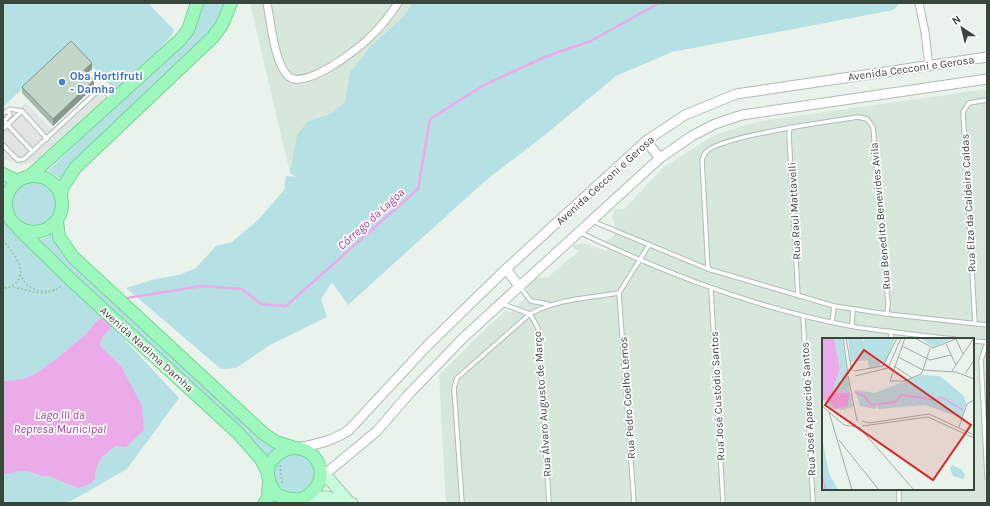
<svg xmlns="http://www.w3.org/2000/svg" width="990" height="506" viewBox="0 0 990 506" font-family="Karla,sans-serif">
<rect width="100%" height="100%" fill="#e9f3ec"/>
<g fill="#d7e7dc" fill-rule="evenodd">
<path d="M250,3H475L297,178L290,173Z"/>
<path d="M987,89V503H446L439,375L500,315L506,310L510,313L528,296L527,287L533,279L548,277L579,251L572,248L574,245L583,243L606,251L609,247L606,240L613,237L616,228L612,216L615,209H624L664,167L711,137L732,129L761,121ZM823,339H973V489H823Z"/>
</g>
<g fill="#b5e0e4">
<path d="M3,3H148L174,30C172,41 126,80 115,90L70,43L3,107Z"/>
<path d="M203,3H226L215,29L71,164L61,179L48,171L192,31L198,20Z"/>
<path d="M412,3H900L893,10L672,52L616,76L545,135L485,181L348,305L332,282L321,299L327,317L270,345L236,368L221,369L126,288L155,279L179,275L196,268L216,246L232,242L258,220L284,190L286,176L297,177L290,173L297,135L307,122L332,113L345,102L350,72L371,46L406,14Z"/>
<circle cx="35" cy="205" r="23"/>
<path d="M3,221L104,317C95,320 92,328 86,334C70,347 46,369 28,377C21,380 11,380 3,381Z"/>
<path d="M54,233L58,248L63,255L133,320L279,447L267,460L258,446L239,427L37,239H43Z"/>
<path d="M112,326L179,398L127,469L71,501L58,503H3V475L20,471L31,472L41,476H48L78,488L104,456L116,446L121,366L100,345L102,338Z"/>
<circle cx="294" cy="473" r="20"/>
</g>
<path fill="#e0e5e1" d="M96,88L105,98L42,157L34,162L22,165L3,159V125L26,103L52,129Z"/>
<path fill="#ebaae8" d="M104,317L112,326L102,338L100,345L121,366L142,406L144,430L126,447L116,446C103,456 95,462 95,479L90,484L78,488L48,476H41L31,472L20,471L3,475V381C11,380 21,380 28,377C46,369 70,347 86,334C92,328 95,320 104,317Z"/>
<g fill="none" stroke-linecap="round" stroke-linejoin="round">
<path stroke="#ebaae8" stroke-width="2.5" d="M127,298L202,286L242,289L261,304L286,306L418,189L430,119L484,85L547,56L591,41L659,3"/>
<g stroke="#acbeb1" stroke-width="5.5">
<g id="service">
<path d="M7,111L10,109L22,111L47,139"/>
<path d="M3,113L8,111L10,115L4,121"/>
<path d="M4,121L33,152"/>
<path d="M790,127L789,135L798,296"/>
<path d="M3,129L22,111"/>
<path d="M3,145L18,160L24,159L101,88L112,99"/>
<path d="M592,221L708,269L834,306L887,314L987,325"/>
<path d="M579,232C666,274 755,308 850,326C885,332 920,335 955,339"/>
<path d="M708,269L702,160C703,157 704,154 706,152C720,136 832,121 858,117L867,119L873,127L888,303L887,314"/>
<path d="M520,287L531,301L548,304"/>
<path d="M711,289L723,503"/>
<path d="M619,293L634,503"/>
<path d="M503,304L530,314L538,328L549,503"/>
<path d="M803,316L813,503"/>
<path d="M832,322L834,306"/>
<path d="M975,323L963,112L969,103L987,100"/>
<path d="M852,326L853,309"/>
<path d="M891,331V339"/>
<path d="M973,341L987,342"/>
<path d="M987,343L981,360L987,477"/>
<path d="M899,489V503"/>
<path d="M462,503L454,388L457,378L530,314C557,299 589,298 619,293L649,245"/>
</g>
</g>
<g stroke="#acbeb1" stroke-width="9">
<g id="minor">
<path d="M267,3C271,23 274,62 288,76C304,91 359,49 371,36C382,26 390,15 398,3"/>
<path d="M919,3L925,32L929,67"/>
</g>
</g>
<g stroke="#acbeb1" stroke-width="11">
<g id="tertiary">
<path d="M646,141L660,158"/>
<path d="M506,269L519,286"/>
<path d="M297,448C317,444 333,441 349,430L427,346L506,269L646,141L685,115L736,94L987,57"/>
<path d="M320,475L330,470L377,431L408,395L463,338L660,158L692,136L715,124L742,115L987,79"/>
</g>
</g>
<g stroke="#9bd0af" stroke-width="13">
<g id="secondary">
<path d="M320,475L330,480L349,502"/>
<path d="M305,497H327L352,503"/>
</g>
</g>
<g stroke="#6fdb93" stroke-width="14">
<g id="primary">
<path d="M3,174L17,181"/>
<circle cx="34" cy="204" r="28"/>
<path d="M30,176L180,40L188,30L197,3"/>
<path d="M61,196L62,188L75,168L213,37L222,25L231,3"/>
<path d="M57,221L59,237L73,257L264,434L276,442L292,447"/>
<path d="M19,229L70,279L238,433L261,459L268,473"/>
<path d="M265,503L268,497L269,481"/>
<path d="M293,503C300,499 309,497 314,490C336,465 299,430 273,459C263,471 269,484 277,495L289,499H300"/>
</g>
</g>
<g stroke="#9ebfa8" stroke-width="1.5" stroke-dasharray="2 2" stroke-linecap="butt">
<path d="M3,221L9,227"/>
<path d="M3,240C11,251 28,268 17,282C13,286 8,288 3,288"/>
<path d="M20,274C28,290 39,294 56,289"/>
<path d="M9,287C28,288 46,301 62,285"/>
<path d="M280,465L282,483"/>
</g>
<use href="#service" stroke="#fff" stroke-width="3.5"/>
<use href="#minor" stroke="#fff" stroke-width="7"/>
<use href="#tertiary" stroke="#fff" stroke-width="9"/>
<use href="#secondary" stroke="#cbfbde" stroke-width="11"/>
<use href="#primary" stroke="#9ef7bd" stroke-width="12"/>
</g>
<path fill="#a7b9ab" d="M92,69L87,73L94,87L53,126L22,93V87Z"/>
<g fill="#88968b">
<path d="M92,63V69L84,76V70Z"/>
<path d="M94,80V87L53,126V119Z"/>
</g>
<path fill="#c2d7c7" stroke="#88968b" d="M71,41L92,63L84,70L94,80L53,119L22,87Z"/>
<circle fill="#3f7fe0" stroke="#fff" stroke-width="1.5" cx="62" cy="82" r="4"/>
<g text-anchor="middle" stroke-width="3.5" stroke-linejoin="round" paint-order="stroke">
<g font-size="11" fill="#38463b" stroke="#fff">
<text transform="translate(911 68) rotate(-8)" y="4">Avenida Cecconi e Gerosa</text>
<text transform="translate(605 180) rotate(-42)" y="4">Avenida Cecconi e Gerosa</text>
<text transform="translate(968 203) rotate(-93)" y="4">Rua Elza da Caldeira Caldas</text>
<text transform="translate(794 211) rotate(-93)" y="4">Rua Raul Mattavelli</text>
<text transform="translate(880 216) rotate(-95)" y="4">Rua Benedito Benevides Avila</text>
<text transform="translate(147 349) rotate(42)" y="4">Avenida Nadima Damha</text>
<text transform="translate(717 396) rotate(-93)" y="4">Rua José Custódio Santos</text>
<text transform="translate(627 398) rotate(-94)" y="4">Rua Pedro Coelho Lemos</text>
<text transform="translate(542 404) rotate(-94)" y="4">Rua Álvaro Augusto de Março</text>
<text transform="translate(808 409) rotate(-93)" y="4">Rua José Aparecido Santos</text>
</g>
<g font-size="11" font-weight="bold" fill="#366cbe" stroke="#fff" text-anchor="start">
<text x="70" y="80">Oba Hortifruti<tspan x="70" dy="13">- Damha</tspan></text>
</g>
<g font-size="12" font-style="italic" fill="#ab38a4" stroke="#fff">
<text transform="translate(371 219) rotate(-42)" y="4">Córrego da Lagoa</text>
<text x="60" y="419">Lago III da<tspan x="60" dy="14">Represa Municipal</tspan></text>
</g>
</g>
<g transform="translate(822 338)">
<rect width="152" height="152" fill="#e9f3ec"/>
<path d="M12,0H20L28,54H26L16,55L11,51L18,31ZM26,0H40L41,4L43,0H73L64,24L58,23V28L47,30L46,22L29,24ZM98,0H131L112,9ZM98,37L118,38L142,58L144,66L140,80L103,67L56,71V68L53,71L38,68L33,52L53,55ZM29,56L31,69L20,72L11,71L0,63L8,64L15,71L24,69L26,57ZM0,100L7,135L16,152H0ZM130,127L139,131L143,137L141,141L131,138L128,131Z" fill="#b5e0e4"/>
<path d="M0,0H12L18,31L11,51L16,55L28,54L25,69L13,71L8,64L0,62Z" fill="#ebaae8"/>
<path fill="none" stroke="#ebaae8" stroke-width="2" d="M33,54L42,58L49,67L73,64L79,57L114,62L119,59L141,72M0,139L4,152"/>
<path fill="none" stroke="#a2aea5" stroke-width="1" d="M21,0L26,36M24,0L30,33M83,0L68,43H82L99,36L101,32L134,34L152,41M93,0L111,10L136,0M134,1L141,16M124,6L134,27M80,8L108,22L129,17M76,19L101,32L108,10M72,28L90,40M32,33L61,28L75,0M130,33L152,0M143,36L152,22M26,38L35,83M33,38L66,30L79,0M0,68L22,87L36,89M7,74L30,152M40,83L47,85L107,76L152,97M40,88L106,79L152,100M37,89L92,152M137,89L145,66L152,62M17,102L57,152"/>
<path fill="#d62828" fill-opacity="0.15" stroke="#d62828" stroke-width="2" d="M42,12L149,87L111,142L3,67Z"/>
<rect width="152" height="152" fill="none" stroke="#38463b" stroke-width="2"/>
</g>
<rect width="990" height="506" fill="none" stroke="#38463b" stroke-width="8"/>
<g transform="translate(962 28) rotate(325)" stroke="#ffffff" stroke-width="3" paint-order="stroke">
<path d="M0-3L7 15L0 10L-7 15Z" fill="#38463b"/>
<text y="-6" font-size="11" font-weight="bold" text-anchor="middle" fill="#38463b">N</text>
</g>
</svg>
